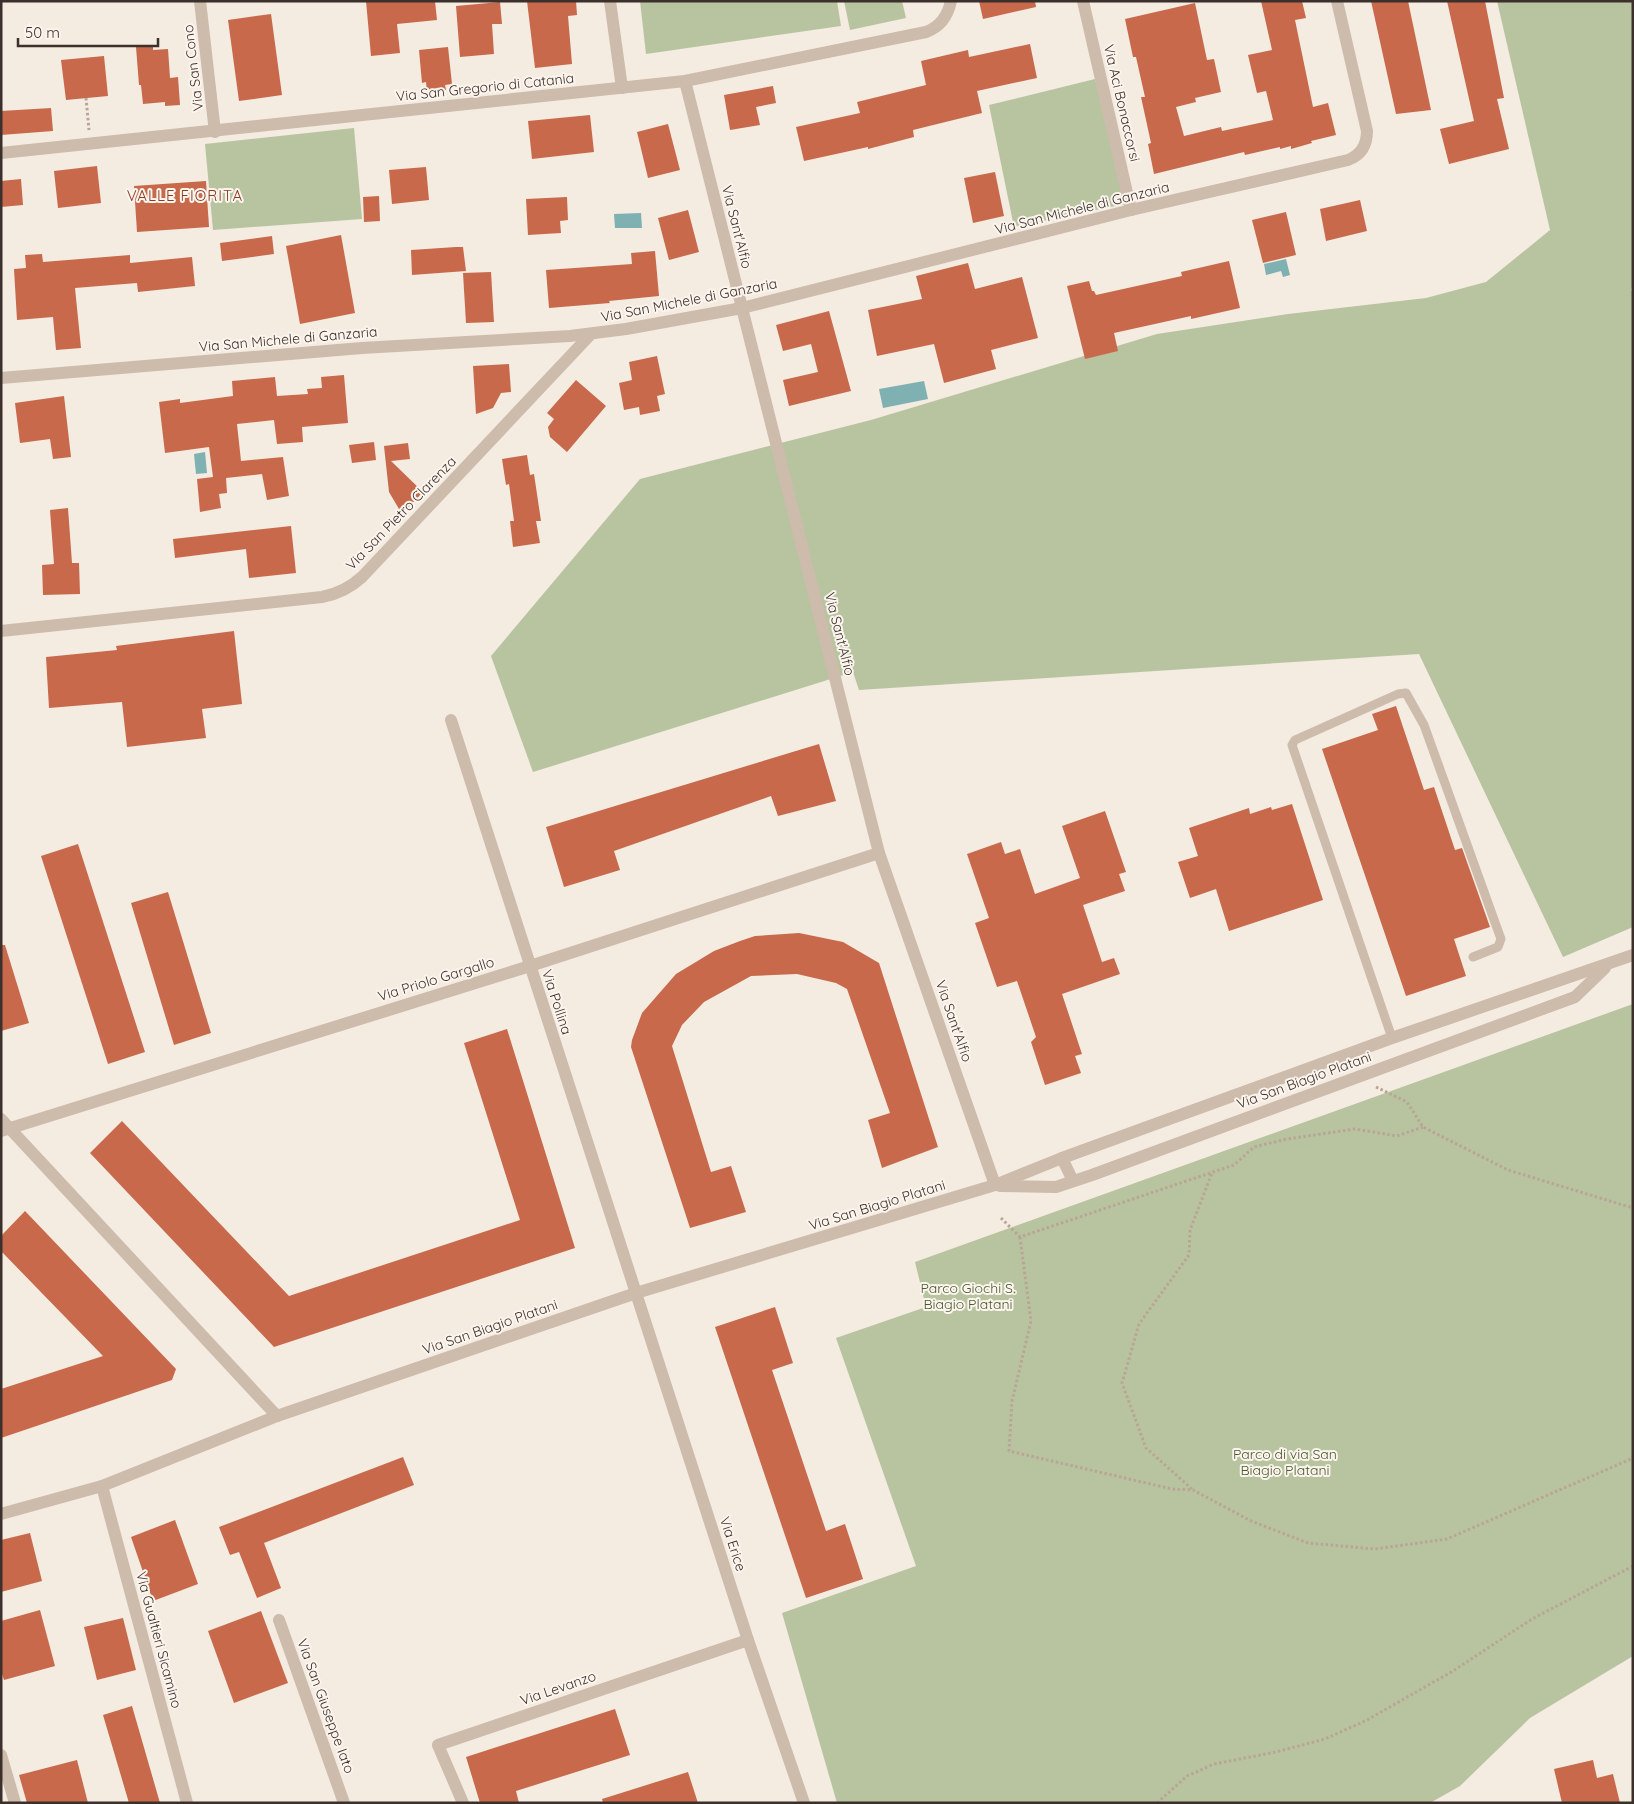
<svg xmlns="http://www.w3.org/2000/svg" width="1634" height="1804" viewBox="0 0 1634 1804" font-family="Quicksand,sans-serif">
<rect width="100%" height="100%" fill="#f4ebe1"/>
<g fill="#b8c4a0">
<path d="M640,1H837L841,26L646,54Z"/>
<path d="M844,1H902L906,18L850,30Z"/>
<path d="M1497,1H1633V288L1631,289L1633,294V927L1563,957L1419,654L859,690L853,672L533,772L491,656L640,479L871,420L1157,334L1288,314L1426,298L1486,282L1550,230Z"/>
<path d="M1095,79L1125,204L1014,227L989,105Z"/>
<path d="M354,128L362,219L213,230L205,144Z"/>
<path d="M1633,1004V1656L1530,1718L1460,1786L1430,1803H837L782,1613L916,1566L836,1338L926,1307L915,1262Z"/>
</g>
<g fill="#7fb0b2">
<path d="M641,213L642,228H615L614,214Z"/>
<path d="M1286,259L1290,275L1283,277L1281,271L1266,275L1264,264Z"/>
<path d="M924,381L928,399L883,408L879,389Z"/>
<path d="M205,452L207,473L196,474L194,454Z"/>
</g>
<g fill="#c8694b">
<path d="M366,1H435L437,20L397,24L400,53L371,56Z"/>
<path d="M527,1H576L577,15L568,16L572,64L535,68Z"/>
<path d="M979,1H1035L1036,7L983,19Z"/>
<path d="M1261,1H1302L1306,18L1295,20L1313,107L1328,103L1336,135L1311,141L1312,143L1291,149V146L1280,149V147L1245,155L1244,152L1154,174L1148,144L1151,143L1141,97H1145L1136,57H1133L1125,19L1195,3L1207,60L1214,59L1221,92L1195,98L1196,102L1176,107L1184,136L1221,127L1222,131L1273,120L1266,91L1257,93L1248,55L1272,50Z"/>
<path d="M1371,1H1408L1431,110L1396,114Z"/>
<path d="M1447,1H1485L1504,98L1497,99L1509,149L1449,164L1440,129L1474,121Z"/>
<path d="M500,2L502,24H492L494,54L460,57L456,6Z"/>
<path d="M271,14L282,95L239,101L228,20Z"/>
<path d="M1030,44L1037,78L977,91L982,113L913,130L914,137L868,149V147L804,161L796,127L860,113L857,102L926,85L921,61L968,50L969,57Z"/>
<path d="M153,45V50L168,49L170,78L178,77L180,105L165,106V102L143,104L141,85H139L136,47Z"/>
<path d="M448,47L452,84L445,85L446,90L427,92L426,82L422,83L419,50Z"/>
<path d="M104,56L108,96L66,100L61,60Z"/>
<path d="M773,86L776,103L756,107L760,125L730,130L724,95Z"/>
<path d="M51,108L53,131L1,135V111Z"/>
<path d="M590,115L594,152L532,159L528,121Z"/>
<path d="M668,124L680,170L648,178L637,132Z"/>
<path d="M97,166L101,203L58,208L54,171Z"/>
<path d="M426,167L429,200L392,204L389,170Z"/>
<path d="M995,172L1004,216L973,223L964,178Z"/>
<path d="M21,179L23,205L1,207V181Z"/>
<path d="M206,181L209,227L137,232L134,186Z"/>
<path d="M379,196L380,221L364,222L363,197Z"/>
<path d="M567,197L568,220L560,221L561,233L528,235L526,199Z"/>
<path d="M1360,200L1367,231L1326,241L1320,209Z"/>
<path d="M688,210L699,252L669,260L658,218Z"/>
<path d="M1286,212L1296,255L1263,263L1252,220Z"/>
<path d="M341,235L355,313L300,324L286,246Z"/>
<path d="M272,236L274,254L222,261L220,243Z"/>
<path d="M456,247H463L466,271L412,275L411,250Z"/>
<path d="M655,251L659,296L609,301L610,303L549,308L546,270L632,264L631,253Z"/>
<path d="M42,254L43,262L130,255V263L192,257L195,286L138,292L137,283L75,288L81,348L56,350L53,317L17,320L14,269L26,268L25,255Z"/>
<path d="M1229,261L1240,308L1191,319V316L1114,333L1118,351L1085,359L1067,286L1089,281L1092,291H1094L1096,295L1182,276L1181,272Z"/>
<path d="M968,263L975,289L1022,277L1038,338L991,350L996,369L944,383L934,344L877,356L868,310L922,299L916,276Z"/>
<path d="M491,272L494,322L466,323L463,273Z"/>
<path d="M829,311L851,391L789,406L783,380L818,372L811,344L783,351L776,325Z"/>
<path d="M657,356L665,394L657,396L660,411L640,415L639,407L624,410L619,383L632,380L629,362Z"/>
<path d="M509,364L511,392L501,393L493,408L476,414L473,366Z"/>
<path d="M344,375L348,423L302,427L303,442L277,444L274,420L237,424L241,461L283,457L289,496L267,500L262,474L226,478L227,493L219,494L221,508L200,512L197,479L213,477L209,447L165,453L159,402L180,399V403L233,396L232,381L275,377L277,396L308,394L307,389L322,388L321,377Z"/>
<path d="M576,380L606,406L567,452L550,437L548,427L554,419L547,413Z"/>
<path d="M64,396L71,457L53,459L50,439L20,443L15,403Z"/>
<path d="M374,442L376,460L352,463L349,445Z"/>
<path d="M408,443L410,459L391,461L423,492L402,514L389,492L384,446Z"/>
<path d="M527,455L530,475L534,474L541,521H536L540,543L513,547L510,521H514L509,484L506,485L502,459Z"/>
<path d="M68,508L72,563H79L80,594L43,595L42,565L54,564L50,510Z"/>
<path d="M291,526L296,573L249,578L246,549L175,558L173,539Z"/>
<path d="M234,631L242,704L202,709L206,738L127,747L122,702L49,708L46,657L117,650L116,646Z"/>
<path d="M1396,706L1424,790L1434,787L1455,850L1462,848L1490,927L1454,939L1466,976L1406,996L1322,749L1378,730L1372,714Z"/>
<path d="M819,744L836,801L778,816L771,796L614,851L620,870L564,887L546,827Z"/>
<path d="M1292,804L1323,900L1229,931L1216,889L1190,898L1178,862L1198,856L1189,828L1249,808L1250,814L1271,807L1272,810Z"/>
<path d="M1105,811L1126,872L1119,874L1125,891L1083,905L1102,962L1114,958L1120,974L1062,994L1082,1054L1075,1056L1081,1073L1045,1085L1031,1042L1036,1037L1017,981L997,987L975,923L989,918L967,854L1001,842L1005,854L1020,849L1035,894L1080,878L1062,826Z"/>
<path d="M78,844L145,1052L108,1064L41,856Z"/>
<path d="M168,892L211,1033L174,1045L131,903Z"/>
<path d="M799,933L843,942L879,963L938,1147L882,1168L868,1120L890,1113L847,989L836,983L797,974L751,976L704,1002L682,1025L672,1046L711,1172L731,1166L746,1212L690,1228L631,1047L632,1040L642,1013L676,974L714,951L740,941L755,936Z"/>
<path d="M1,945H5L29,1023L1,1031Z"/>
<path d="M507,1029L575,1248L274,1347L90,1153L122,1121L289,1296L520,1220L464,1043Z"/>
<path d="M25,1211L176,1369L172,1380L1,1438V1389L103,1356L1,1251V1236Z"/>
<path d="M775,1307L793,1363L772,1370L826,1531L845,1524L863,1579L806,1598L715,1327Z"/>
<path d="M403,1457L414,1485L264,1543L281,1588L257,1598L239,1552L230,1555L219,1527Z"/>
<path d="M175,1520L198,1584L153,1601L131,1537Z"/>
<path d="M30,1533L42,1581L1,1592V1540Z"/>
<path d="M40,1610L55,1666L4,1680L1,1671V1621Z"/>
<path d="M261,1611L288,1683L234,1703L208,1631Z"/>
<path d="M123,1618L136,1670L97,1680L84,1627Z"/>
<path d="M132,1706L160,1803H129L103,1715Z"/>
<path d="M615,1709L630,1755L516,1791L519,1803H480L466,1757Z"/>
<path d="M77,1760L88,1803H27L19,1775Z"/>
<path d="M1593,1760L1597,1778L1613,1774L1620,1803H1562L1554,1769Z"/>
<path d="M688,1772L698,1803H603L602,1799Z"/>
</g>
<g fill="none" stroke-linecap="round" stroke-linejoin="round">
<g stroke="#b9a596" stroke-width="3" stroke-dasharray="2.5 2.5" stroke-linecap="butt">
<path d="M86,98L89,130"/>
<path d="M1376,1087L1407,1102L1423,1127L1508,1170L1633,1208"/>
<path d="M1001,1218L1020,1237L1234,1165L1254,1147L1287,1139L1355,1129L1397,1136L1423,1127"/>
<path d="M1020,1237L1031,1321L1012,1401L1009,1451L1172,1489L1193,1490L1251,1521L1308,1543L1375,1549L1447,1539L1633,1458"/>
<path d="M1192,1489L1146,1448L1122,1383L1139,1324L1189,1255L1190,1230L1212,1173"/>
<path d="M1157,1803L1187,1776L1214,1764L1276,1752L1325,1739L1367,1720L1453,1671L1532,1619L1633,1566"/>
</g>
<path stroke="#cdbbac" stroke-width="9" d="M1392,1038L1292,745L1295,740L1398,694L1406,693L1424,725L1501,939L1498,947L1473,957"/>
<g stroke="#cdbbac" stroke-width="12">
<path d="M200,1L215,132"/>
<path d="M610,1L622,88"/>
<path d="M1083,1L1131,210"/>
<path d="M685,81L879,853L995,1185"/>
<path d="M1,153L685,81L926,32C940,27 948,15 951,1"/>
<path d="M1,378L362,348L570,336L626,329L742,308L1131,210L1348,160C1361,155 1367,145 1367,131L1337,1"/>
<path d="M1,631L322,597C338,594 350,588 362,577L591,334"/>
<path d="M451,720L748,1640L804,1803"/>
<path d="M1,1119L277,1416"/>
<path d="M1,1131L530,966L879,853"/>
<path d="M1062,1158L1073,1181"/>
<path d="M1000,1186L1056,1187L1092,1175L1575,997L1605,968"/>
<path d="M102,1486L187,1803"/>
<path d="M1,1514L102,1486L277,1416L636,1293L995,1185L1062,1158L1392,1038L1633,955"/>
<path d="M279,1620L344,1803"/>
<path d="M1,1755L15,1803"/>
<path d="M463,1803L438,1745L748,1640"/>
</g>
</g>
<g text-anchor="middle" stroke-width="4" stroke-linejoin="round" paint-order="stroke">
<g font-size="14" fill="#3b302b" stroke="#fbf5ee">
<text transform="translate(193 68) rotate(-97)" y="5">Via San Cono</text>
<text transform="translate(485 87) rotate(-6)" y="5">Via San Gregorio di Catania</text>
<text transform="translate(1122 103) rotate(77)" y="5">Via Aci Bonaccorsi</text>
<text transform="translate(1082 208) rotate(-14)" y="5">Via San Michele di Ganzaria</text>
<text transform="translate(737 227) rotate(76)" y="5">Via Sant'Alfio</text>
<text transform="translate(689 300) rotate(-11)" y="5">Via San Michele di Ganzaria</text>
<text transform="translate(288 339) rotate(-5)" y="5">Via San Michele di Ganzaria</text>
<text transform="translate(401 513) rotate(-46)" y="5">Via San Pietro Clarenza</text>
<text transform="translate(840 634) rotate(76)" y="5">Via Sant'Alfio</text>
<text transform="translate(436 979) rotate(-17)" y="5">Via Priolo Gargallo</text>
<text transform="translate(557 1002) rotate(72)" y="5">Via Pollina</text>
<text transform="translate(954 1021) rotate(71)" y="5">Via Sant'Alfio</text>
<text transform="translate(1304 1080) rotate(-20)" y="5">Via San Biagio Platani</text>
<text transform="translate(877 1205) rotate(-17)" y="5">Via San Biagio Platani</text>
<text transform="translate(490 1327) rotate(-19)" y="5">Via San Biagio Platani</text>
<text transform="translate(733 1544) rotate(72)" y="5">Via Erice</text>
<text transform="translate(159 1640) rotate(75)" y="5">Via Gualtieri Sicamino</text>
<text transform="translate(558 1688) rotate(-19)" y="5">Via Levanzo</text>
<text transform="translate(326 1706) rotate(70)" y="5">Via San Giuseppe Iato</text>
</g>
<g font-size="14" fill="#4a5a2e" stroke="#fbf5ee">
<text x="968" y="1293">Parco Giochi S.<tspan x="968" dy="16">Biagio Platani</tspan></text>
<text x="1285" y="1459">Parco di via San<tspan x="1285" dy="16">Biagio Platani</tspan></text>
</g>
<g font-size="15" letter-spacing="1" fill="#8c3b22" stroke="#fbf5ee">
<text x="185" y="201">VALLE FIORITA</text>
</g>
</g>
<rect width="1634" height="1804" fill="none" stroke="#3b302b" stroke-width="5"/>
<path d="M18 38v8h140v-8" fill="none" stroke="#3b302b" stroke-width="2.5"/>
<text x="25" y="38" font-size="15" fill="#3b302b" stroke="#fbf5ee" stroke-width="4" paint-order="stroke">50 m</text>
</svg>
